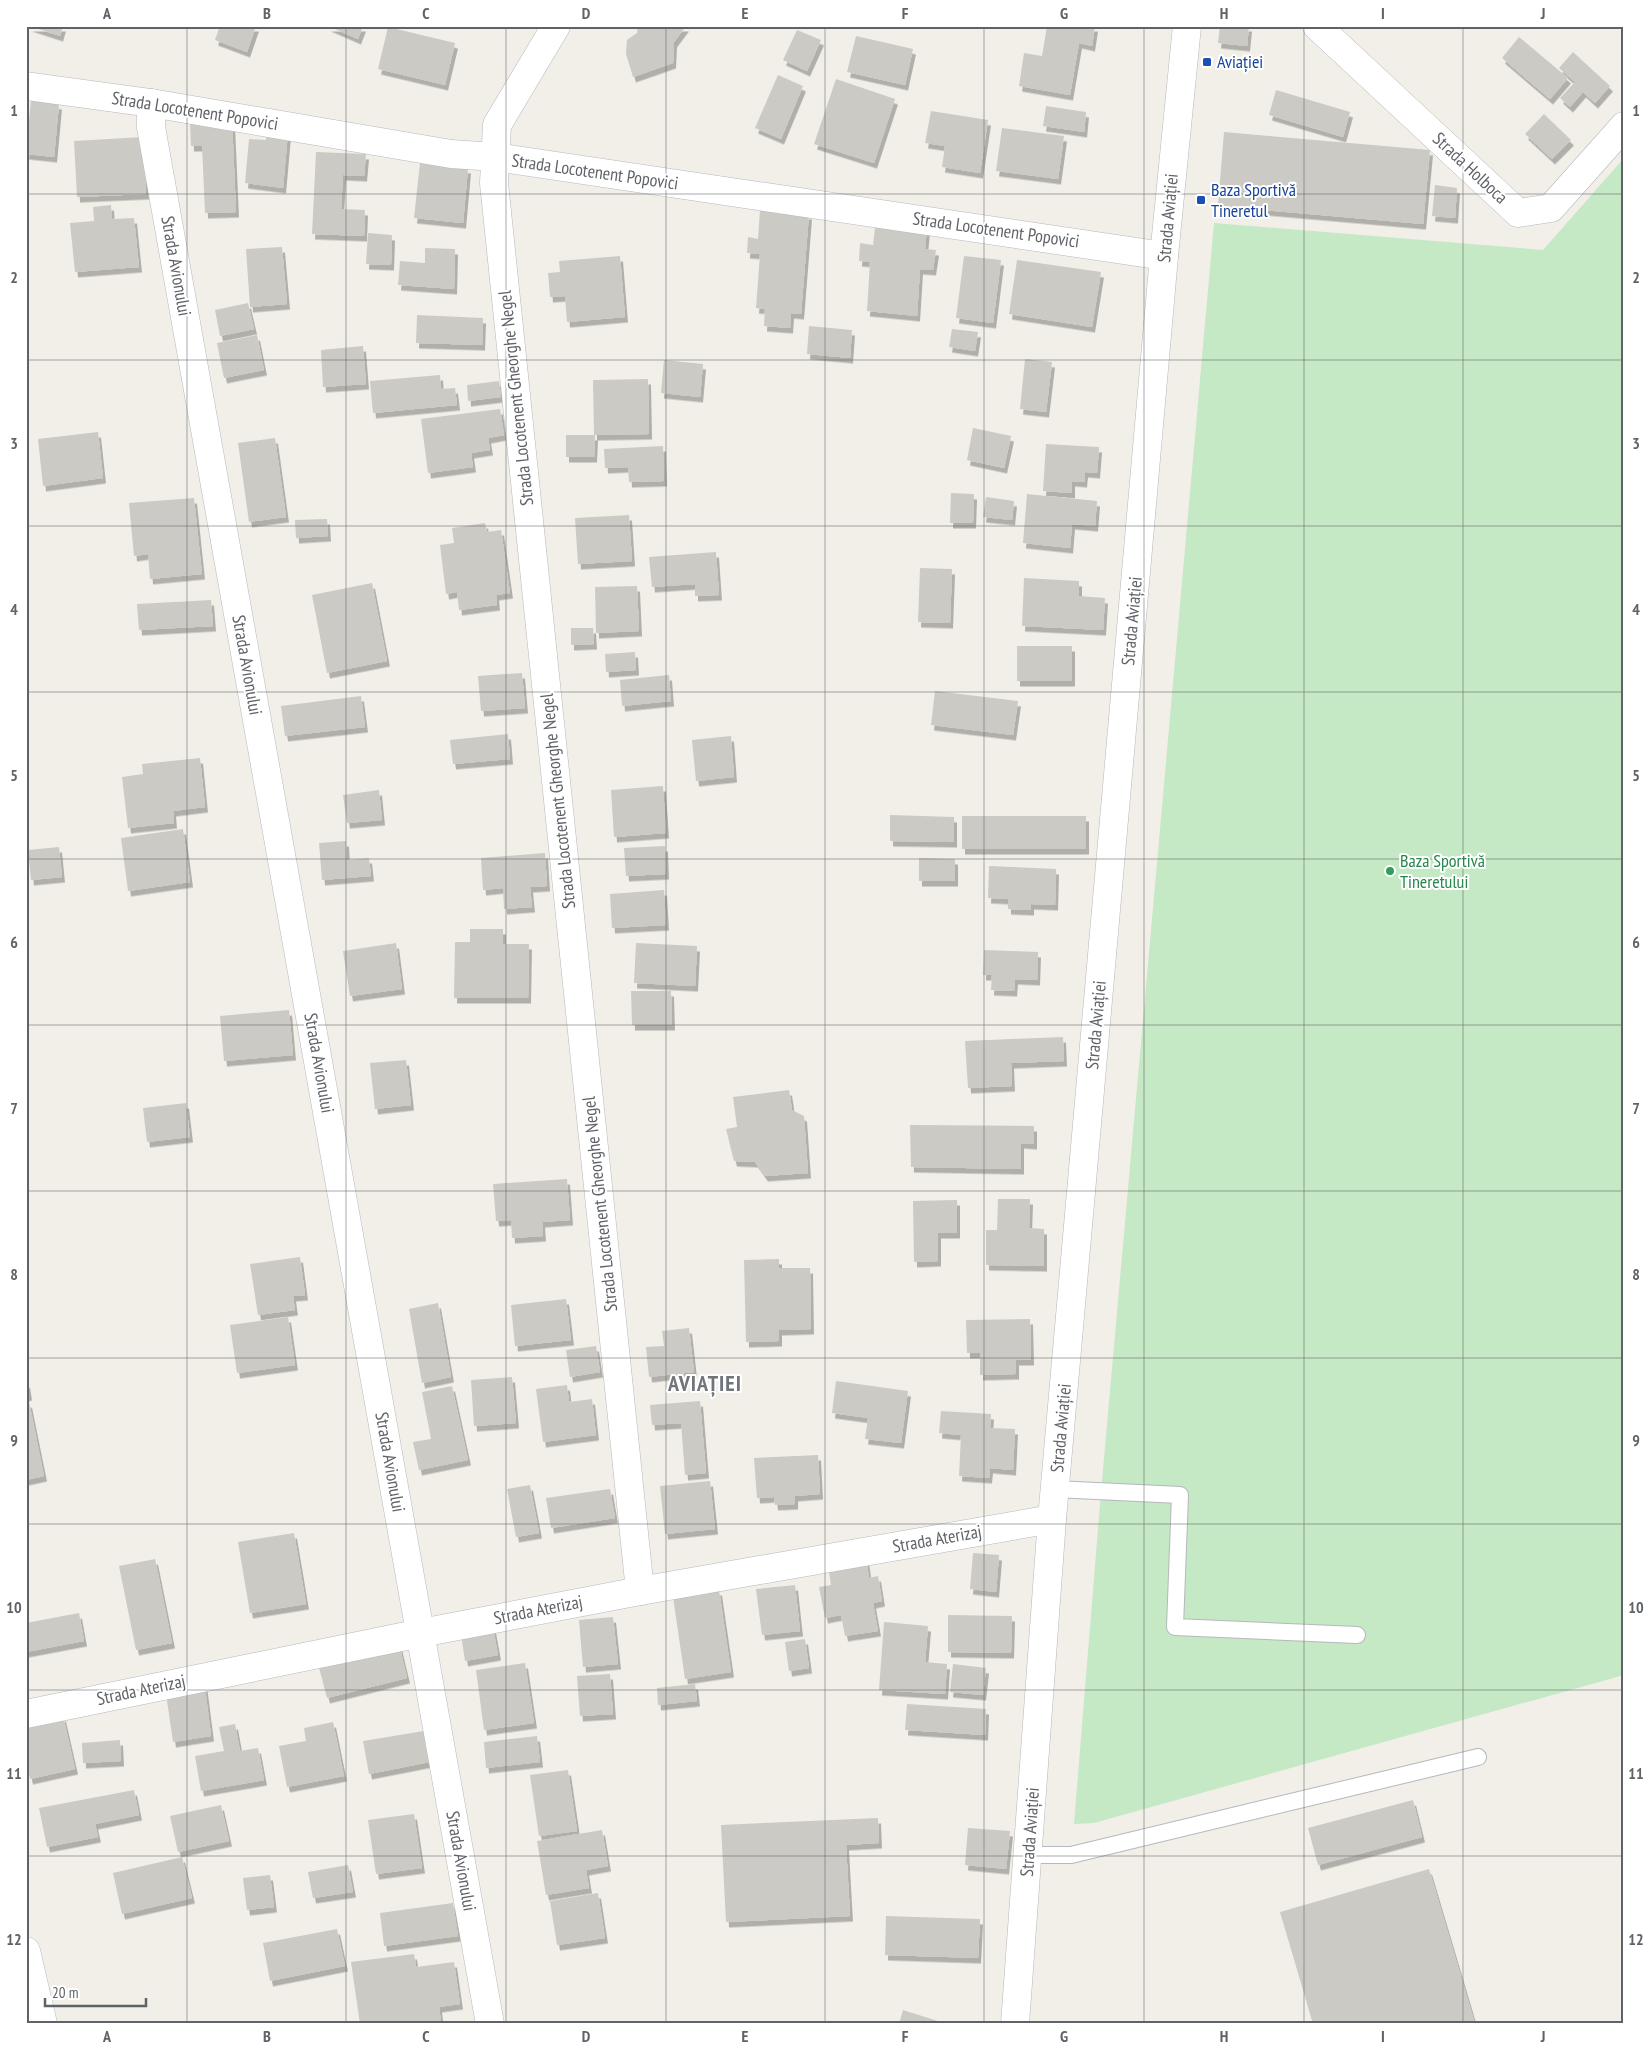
<svg xmlns="http://www.w3.org/2000/svg" width="1650" height="2050" viewBox="0 0 1650 2050" font-family="'PT Sans Narrow',sans-serif">
<defs>
<filter id="shadow"><feDropShadow dx="3" dy="5.5" stdDeviation="0" flood-color="#0004"/></filter>
</defs>
<rect width="100%" height="100%" fill="#f1efe8"/>
<path fill="#c5e8c5" d="M1624,158V1675L1094,1823L1074,1824L1101,1492L1214,223L1543,250Z"/>
<g fill="#cccac5" filter="url(#shadow)">
<path d="M29,26H63L60,36Z"/>
<path d="M220,26H256L247,52L215,40Z"/>
<path d="M328,26H363L358,39Z"/>
<path d="M638,26H686L674,42L673,63L633,77L626,54L627,40L637,33Z"/>
<path d="M1047,26H1095L1092,46L1079,43L1070,95L1019,86L1024,53L1042,56Z"/>
<path d="M1220,26H1249L1247,46L1218,43Z"/>
<path d="M388,27L455,43L445,85L378,69Z"/>
<path d="M797,30L821,40L807,71L783,60Z"/>
<path d="M856,36L913,49L905,85L847,72Z"/>
<path d="M1519,37L1568,78L1550,99L1502,58Z"/>
<path d="M1573,52L1610,86L1595,103L1583,92L1570,107L1560,98L1575,82L1559,68Z"/>
<path d="M778,75L803,86L781,139L755,128Z"/>
<path d="M836,79L895,99L874,163L814,144Z"/>
<path d="M1276,90L1350,112L1343,137L1269,115Z"/>
<path d="M31,100L59,104L54,157L26,154Z"/>
<path d="M1046,106L1086,112L1084,132L1043,126Z"/>
<path d="M931,111L988,120L980,173L942,167L945,146L925,143Z"/>
<path d="M1544,114L1571,140L1552,159L1525,134Z"/>
<path d="M232,121L236,212L205,213L202,146H191L190,123Z"/>
<path d="M1002,128L1064,136L1058,179L996,171Z"/>
<path d="M267,130L288,132L283,188L245,183L249,139L266,140Z"/>
<path d="M1224,132L1430,150L1423,224L1218,206Z"/>
<path d="M143,137L146,194L77,197L74,141Z"/>
<path d="M316,152L366,154L364,176L343,175L341,209L365,210L364,236L312,234Z"/>
<path d="M420,163L468,168L463,223L414,218Z"/>
<path d="M1435,185L1457,188L1455,218L1432,216Z"/>
<path d="M111,205L112,219L134,218L139,267L75,272L70,223L94,221L93,207Z"/>
<path d="M760,210L809,214L801,314L791,313L790,328L764,326L765,309L756,308L760,254L747,253L748,237L758,239Z"/>
<path d="M876,219L927,227L925,249L936,250L933,270L920,269L917,316L867,311L870,262L859,261L860,243L873,245Z"/>
<path d="M368,233L392,235L391,265L366,264Z"/>
<path d="M282,247L287,304L250,307L246,249Z"/>
<path d="M425,248L455,249L454,289L398,285L400,261L425,263Z"/>
<path d="M620,256L625,317L567,322L565,296L550,297L548,273L560,272L559,261Z"/>
<path d="M964,256L1001,260L993,323L956,318Z"/>
<path d="M1017,260L1101,272L1092,327L1009,314Z"/>
<path d="M248,303L254,329L220,336L215,310Z"/>
<path d="M417,315L483,318L482,345L416,343Z"/>
<path d="M809,326L852,330L850,358L807,354Z"/>
<path d="M952,329L978,332L975,351L949,347Z"/>
<path d="M257,335L264,370L224,378L217,343Z"/>
<path d="M363,346L366,384L323,387L321,350Z"/>
<path d="M1025,359L1052,362L1046,412L1020,409Z"/>
<path d="M664,360L703,364L700,397L661,393Z"/>
<path d="M440,375L441,389L455,388L457,405L373,413L370,381Z"/>
<path d="M648,379L649,434L594,435L593,380Z"/>
<path d="M499,381L501,397L468,401L467,385Z"/>
<path d="M500,409L504,435L488,438L490,450L471,453L473,467L428,473L421,419Z"/>
<path d="M973,428L1011,436L1004,468L967,460Z"/>
<path d="M98,432L103,478L43,486L38,439Z"/>
<path d="M566,435H595L594,457H566Z"/>
<path d="M275,438L286,517L249,522L238,443Z"/>
<path d="M1046,444L1099,447L1097,473L1085,472L1084,482L1072,481V493L1043,491Z"/>
<path d="M663,446L664,481L629,482L628,467L605,468L604,449Z"/>
<path d="M951,493L974,494L973,523H950Z"/>
<path d="M1027,494L1097,501L1095,526L1072,524L1070,548L1023,543Z"/>
<path d="M986,497L1014,501L1012,520L983,517Z"/>
<path d="M194,498L202,574L150,579L148,554L134,556L129,503Z"/>
<path d="M629,515L632,561L578,564L575,518Z"/>
<path d="M327,519L328,536L296,538L295,520Z"/>
<path d="M485,523L487,532L501,530L510,593L496,595L497,605L459,610L457,592L446,594L440,545L454,543L452,528Z"/>
<path d="M716,552L719,595L695,596V584L652,587L649,557Z"/>
<path d="M920,568L952,569L950,623L918,622Z"/>
<path d="M1024,578L1079,581V596L1105,598L1103,630L1022,626Z"/>
<path d="M372,583L387,661L327,673L312,595Z"/>
<path d="M637,586L639,631L596,633L595,587Z"/>
<path d="M211,600L213,626L139,630L137,604Z"/>
<path d="M571,628H593L594,644L571,645Z"/>
<rect x="1017" y="646" width="55" height="35"/>
<path d="M635,652L636,670L606,672L605,654Z"/>
<path d="M522,673L525,708L481,711L478,676Z"/>
<path d="M669,675L671,701L622,706L620,680Z"/>
<path d="M935,691L1018,701L1013,735L931,725Z"/>
<path d="M361,696L365,727L285,736L281,706Z"/>
<path d="M508,734L510,759L453,764L450,740Z"/>
<path d="M731,736L734,777L696,781L692,740Z"/>
<path d="M200,758L205,807L173,811L174,823L128,828L122,777L143,774L142,764Z"/>
<path d="M663,786L666,833L614,837L611,790Z"/>
<path d="M379,790L382,820L347,823L343,795Z"/>
<path d="M890,815L954,817V842L890,841Z"/>
<rect x="962" y="816" width="124" height="33"/>
<path d="M183,829L190,882L128,891L121,838Z"/>
<path d="M346,841L347,860L369,858L371,876L322,880L319,843Z"/>
<path d="M665,846L666,874L626,876L624,848Z"/>
<path d="M59,847L62,877L31,880L28,850Z"/>
<path d="M545,853L547,886L530,887L532,907L504,909L503,888L483,890L481,858Z"/>
<path d="M919,858L955,859V881H919Z"/>
<path d="M989,866L1056,869L1055,905L1031,904V910L1008,909V899L988,898Z"/>
<path d="M664,890L666,925L612,928L610,894Z"/>
<path d="M470,929H503V944H529L528,998H454L455,942H470Z"/>
<path d="M396,943L402,989L350,996L343,951Z"/>
<path d="M636,943L697,946L695,986L634,983Z"/>
<path d="M984,950L1038,952L1037,980L1015,979L1014,991L991,990L992,975H983Z"/>
<path d="M631,991H671L672,1025H632Z"/>
<path d="M289,1010L293,1055L224,1061L220,1016Z"/>
<path d="M1063,1037L1064,1061L1011,1063L1012,1086L968,1088L965,1041Z"/>
<path d="M406,1060L411,1105L375,1109L370,1063Z"/>
<path d="M789,1090L792,1110L804,1116L808,1173L765,1176L755,1162L734,1161L726,1129L737,1127L733,1097Z"/>
<path d="M186,1103L190,1137L147,1142L143,1108Z"/>
<path d="M910,1125L1034,1126V1144L1021,1143V1169L911,1167Z"/>
<path d="M567,1179L570,1220L542,1222L543,1236L512,1238L511,1220L496,1221L493,1184Z"/>
<path d="M998,1199H1030L1029,1228L1044,1229V1266L986,1265V1230H997Z"/>
<path d="M957,1200V1233H938V1261L914,1262L913,1201Z"/>
<path d="M300,1257L305,1295L293,1296L295,1310L258,1315L250,1264Z"/>
<path d="M779,1259V1268H810L811,1329L779,1330V1341L746,1342L744,1260Z"/>
<path d="M566,1299L571,1340L515,1346L511,1305Z"/>
<path d="M438,1303L451,1377L422,1383L409,1309Z"/>
<path d="M288,1317L295,1365L237,1373L230,1325Z"/>
<path d="M1030,1319L1031,1360H1016V1374L980,1375V1353H967L966,1320Z"/>
<path d="M689,1328L694,1372L649,1377L646,1347L664,1346L662,1331Z"/>
<path d="M596,1346L600,1372L570,1377L566,1350Z"/>
<path d="M512,1377L516,1423L474,1426L471,1380Z"/>
<path d="M836,1381L908,1391L901,1443L865,1439L868,1418L832,1413Z"/>
<path d="M27,1382L29,1395L26,1396V1383Z"/>
<path d="M567,1385L569,1402L592,1399L596,1435L543,1442L536,1389Z"/>
<path d="M452,1386L468,1460L419,1470L413,1442L431,1439L422,1392Z"/>
<path d="M700,1401L706,1473L685,1475L681,1423L652,1425L650,1405Z"/>
<path d="M29,1402L44,1476L26,1480V1403Z"/>
<path d="M941,1411L991,1414L990,1428L1015,1429L1013,1470L990,1468L989,1478L959,1476L961,1435L939,1433Z"/>
<path d="M818,1455L820,1494L795,1496V1504L775,1505L774,1497L757,1498L754,1458Z"/>
<path d="M710,1481L715,1529L665,1534L660,1486Z"/>
<path d="M530,1485L539,1533L516,1537L507,1489Z"/>
<path d="M610,1489L615,1518L551,1528L546,1498Z"/>
<path d="M294,1533L306,1604L250,1613L238,1542Z"/>
<path d="M973,1553L999,1555L996,1592L970,1589Z"/>
<path d="M866,1558L869,1578L878,1576L882,1601L873,1603L878,1631L845,1636L841,1615L825,1618L819,1587L831,1585L828,1565Z"/>
<path d="M155,1559L172,1643L136,1650L119,1566Z"/>
<path d="M795,1585L800,1631L762,1635L756,1589Z"/>
<path d="M719,1590L731,1672L685,1679L673,1597Z"/>
<path d="M79,1613L84,1641L26,1652V1623Z"/>
<path d="M948,1615L1012,1616L1011,1653L948,1652Z"/>
<path d="M613,1617L618,1664L583,1667L579,1620Z"/>
<path d="M492,1622L498,1655L465,1661L460,1628Z"/>
<path d="M884,1622L928,1626L925,1662L947,1664L945,1694L879,1690Z"/>
<path d="M805,1639L809,1668L789,1671L785,1642Z"/>
<path d="M398,1640L407,1678L327,1698L317,1660Z"/>
<path d="M525,1663L534,1723L484,1730L476,1670Z"/>
<path d="M953,1664L986,1668L983,1695L950,1692Z"/>
<path d="M610,1674L613,1714L580,1716L577,1676Z"/>
<path d="M204,1681L211,1736L173,1742L165,1687Z"/>
<path d="M695,1684L697,1701L658,1705L657,1688Z"/>
<path d="M907,1704L986,1709L985,1735L905,1730Z"/>
<path d="M63,1716L75,1769L30,1779L26,1761V1724Z"/>
<path d="M333,1722L344,1776L287,1787L279,1746L306,1741L304,1728Z"/>
<path d="M235,1724L240,1751L258,1748L264,1780L201,1791L195,1756L224,1751L219,1727Z"/>
<path d="M424,1731L430,1762L369,1774L363,1741Z"/>
<path d="M537,1736L540,1762L486,1768L484,1742Z"/>
<path d="M120,1740L121,1761L83,1763L82,1743Z"/>
<path d="M568,1770L577,1831L539,1836L530,1775Z"/>
<path d="M134,1790L139,1815L95,1824L98,1837L47,1847L39,1808Z"/>
<path d="M1413,1800L1422,1837L1318,1865L1308,1828Z"/>
<path d="M221,1805L229,1841L178,1852L170,1816Z"/>
<path d="M414,1814L422,1868L376,1874L368,1820Z"/>
<path d="M878,1818L879,1843L846,1845L850,1916L726,1922L721,1825Z"/>
<path d="M968,1828L1010,1831L1006,1869L965,1865Z"/>
<path d="M602,1830L608,1866L586,1870L589,1888L546,1895L537,1841Z"/>
<path d="M182,1857L192,1898L122,1914L113,1873Z"/>
<path d="M348,1865L353,1892L313,1898L308,1872Z"/>
<path d="M1429,1869L1475,2024H1313L1280,1912Z"/>
<path d="M270,1875L274,1907L247,1910L243,1878Z"/>
<path d="M598,1893L605,1938L557,1945L550,1901Z"/>
<path d="M453,1903L458,1936L384,1946L380,1913Z"/>
<path d="M886,1916L980,1919L978,1958L885,1955Z"/>
<path d="M337,1929L345,1966L270,1981L263,1943Z"/>
<path d="M414,1954L416,1967L454,1962L460,2004L439,2007L441,2022L426,2024H360L351,1962Z"/>
<path d="M903,2010L944,2023L943,2024H899Z"/>
</g>
<g fill="none" stroke-linecap="round" stroke-linejoin="round">
<g stroke="#b5b8bc" stroke-width="18">
<g id="service">
<path d="M1055,1489L1180,1495L1175,1627L1357,1635"/>
<path d="M1029,1855H1071L1478,1757"/>
</g>
</g>
<g stroke="#b5b8bc" stroke-width="29">
<g id="minor">
<path d="M556,26L497,125L494,183L640,1591"/>
<path d="M1317,26L1518,213L1551,208L1624,126"/>
<path d="M26,86L151,103L451,154L495,157L1164,256"/>
<path d="M151,103V127L490,2024"/>
<path d="M26,1714L421,1633L640,1591L1052,1519"/>
<path d="M26,1951L43,2024"/>
<path d="M1015,2024L1052,1519L1164,256L1187,26"/>
</g>
</g>
<use href="#service" stroke="#fff" stroke-width="16"/>
<use href="#minor" stroke="#fff" stroke-width="28"/>
</g>
<path fill="none" stroke="#5f6368" stroke-width="1" stroke-opacity="0.55" d="M187,26V2024M346,26V2024M506,26V2024M666,26V2024M825,26V2024M984,26V2024M1144,26V2024M1304,26V2024M1463,26V2024M26,194H1624M26,360H1624M26,526H1624M26,692H1624M26,859H1624M26,1025H1624M26,1191H1624M26,1358H1624M26,1524H1624M26,1690H1624M26,1856H1624"/>
<g fill="#1a4fb4" stroke="#fff" stroke-width="2">
<rect x="1202" y="57" width="10" height="10" rx="2.5"/>
<rect x="1196" y="195" width="10" height="10" rx="2.5"/>
</g>
<circle fill="#2e9e5b" stroke="#fff" stroke-width="2" cx="1390" cy="871" r="5"/>
<g text-anchor="middle" stroke-width="4" stroke-linejoin="round" paint-order="stroke">
<g font-size="18" fill="#164399" stroke="#fff" text-anchor="start">
<text x="1217" y="68">Aviației</text>
<text x="1211" y="196">Baza Sportivă<tspan x="1211" dy="21">Tineretul</tspan></text>
</g>
<g font-size="18" fill="#5f6368" stroke="#fff">
<text transform="translate(195 111) rotate(9)" y="6">Strada Locotenent Popovici</text>
<text transform="translate(1470 168) rotate(43)" y="6">Strada Holboca</text>
<text transform="translate(595 172) rotate(8)" y="6">Strada Locotenent Popovici</text>
<text transform="translate(1168 218) rotate(-85)" y="6">Strada Aviației</text>
<text transform="translate(996 230) rotate(8)" y="6">Strada Locotenent Popovici</text>
<text transform="translate(176 266) rotate(80)" y="6">Strada Avionului</text>
<text transform="translate(516 398) rotate(-96)" y="6">Strada Locotenent Gheorghe Negel</text>
<text transform="translate(1132 621) rotate(-85)" y="6">Strada Aviației</text>
<text transform="translate(247 665) rotate(80)" y="6">Strada Avionului</text>
<text transform="translate(558 801) rotate(-96)" y="6">Strada Locotenent Gheorghe Negel</text>
<text transform="translate(1096 1025) rotate(-85)" y="6">Strada Aviației</text>
<text transform="translate(319 1063) rotate(80)" y="6">Strada Avionului</text>
<text transform="translate(600 1204) rotate(-96)" y="6">Strada Locotenent Gheorghe Negel</text>
<text transform="translate(1061 1428) rotate(-85)" y="6">Strada Aviației</text>
<text transform="translate(390 1462) rotate(80)" y="6">Strada Avionului</text>
<text transform="translate(937 1539) rotate(-10)" y="6">Strada Aterizaj</text>
<text transform="translate(538 1610) rotate(-11)" y="6">Strada Aterizaj</text>
<text transform="translate(141 1690) rotate(-12)" y="6">Strada Aterizaj</text>
<text transform="translate(1030 1832) rotate(-86)" y="6">Strada Aviației</text>
<text transform="translate(461 1861) rotate(80)" y="6">Strada Avionului</text>
</g>
<g font-size="18" fill="#27864d" stroke="#fff" text-anchor="start">
<text x="1400" y="867">Baza Sportivă<tspan x="1400" dy="21">Tineretului</tspan></text>
</g>
<g font-size="22" font-weight="bold" letter-spacing="1" fill="#70757a" stroke="#fff">
<text x="705" y="1391">AVIAȚIEI</text>
</g>
</g>
<rect width="1650" height="2050" fill="none" stroke="#ffffff" stroke-width="55"/>
<path d="M45 1998v8h101v-8" fill="none" stroke="#5f6368" stroke-width="2.5"/>
<text x="52" y="1998" font-size="15" fill="#5f6368" stroke="#ffffff" stroke-width="4" paint-order="stroke">20 m</text>
<rect x="28" y="28" width="1594" height="1994" fill="none" stroke="#5f6368" stroke-width="2"/>
<g font-size="16" text-anchor="middle" font-weight="bold" fill="#5f6368">
<text x="107" y="19">A</text>
<text x="267" y="19">B</text>
<text x="426" y="19">C</text>
<text x="586" y="19">D</text>
<text x="745" y="19">E</text>
<text x="905" y="19">F</text>
<text x="1064" y="19">G</text>
<text x="1224" y="19">H</text>
<text x="1383" y="19">I</text>
<text x="1543" y="19">J</text>
<text x="14" y="116">1</text>
<text x="1636" y="116">1</text>
<text x="14" y="283">2</text>
<text x="1636" y="283">2</text>
<text x="14" y="449">3</text>
<text x="1636" y="449">3</text>
<text x="14" y="615">4</text>
<text x="1636" y="615">4</text>
<text x="14" y="781">5</text>
<text x="1636" y="781">5</text>
<text x="14" y="948">6</text>
<text x="1636" y="948">6</text>
<text x="14" y="1114">7</text>
<text x="1636" y="1114">7</text>
<text x="14" y="1280">8</text>
<text x="1636" y="1280">8</text>
<text x="14" y="1446">9</text>
<text x="1636" y="1446">9</text>
<text x="14" y="1613">10</text>
<text x="1636" y="1613">10</text>
<text x="14" y="1779">11</text>
<text x="1636" y="1779">11</text>
<text x="14" y="1945">12</text>
<text x="1636" y="1945">12</text>
<text x="107" y="2042">A</text>
<text x="267" y="2042">B</text>
<text x="426" y="2042">C</text>
<text x="586" y="2042">D</text>
<text x="745" y="2042">E</text>
<text x="905" y="2042">F</text>
<text x="1064" y="2042">G</text>
<text x="1224" y="2042">H</text>
<text x="1383" y="2042">I</text>
<text x="1543" y="2042">J</text>
</g>
</svg>
